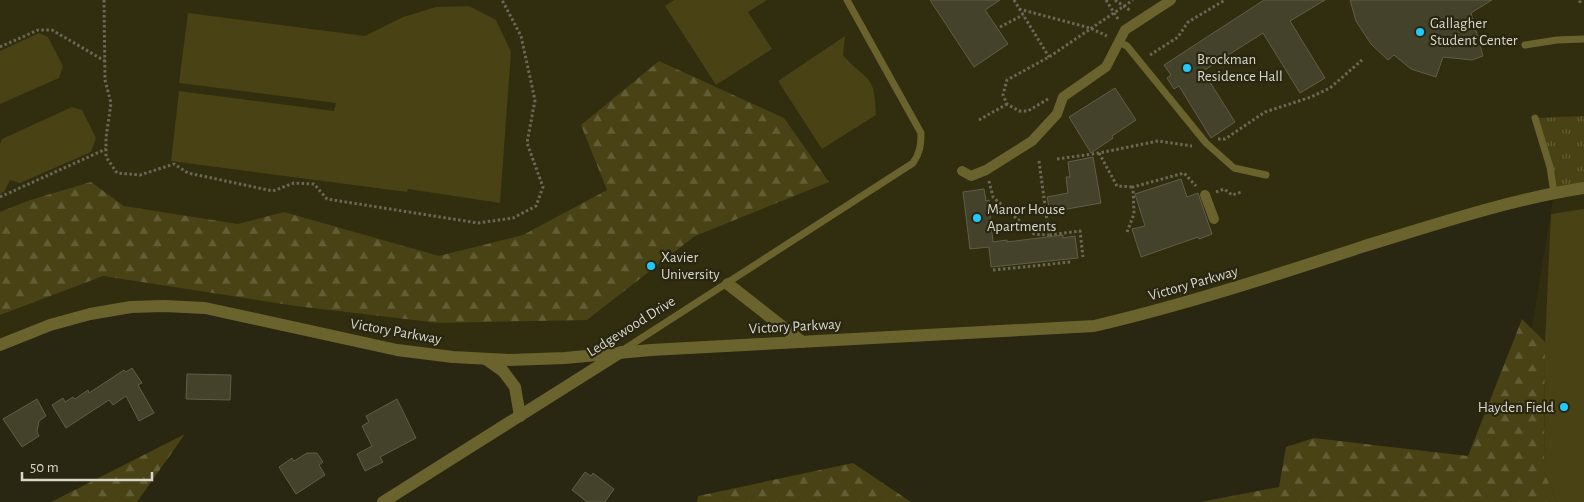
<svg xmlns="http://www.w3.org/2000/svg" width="1584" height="502" viewBox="0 0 1584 502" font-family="'Alegreya Sans',sans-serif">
<defs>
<pattern id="forest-firs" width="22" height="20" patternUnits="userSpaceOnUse" patternTransform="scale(1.25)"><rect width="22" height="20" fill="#484214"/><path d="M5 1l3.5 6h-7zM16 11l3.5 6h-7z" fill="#625d35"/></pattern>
<pattern id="park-tufts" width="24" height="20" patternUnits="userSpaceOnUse" patternTransform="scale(1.25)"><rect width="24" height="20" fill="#484214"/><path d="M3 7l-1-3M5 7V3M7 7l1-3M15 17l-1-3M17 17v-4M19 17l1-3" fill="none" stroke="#625d35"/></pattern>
</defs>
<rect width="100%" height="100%" fill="#292611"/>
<path fill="#312d0f" d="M0,0H1584V502H1516V423L1554,193L1094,326L651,350L453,357L205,308L131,307L0,345Z"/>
<g fill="#484214">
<path d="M674,0H767L748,12L772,49L716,85L665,6Z"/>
<path d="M469,6L496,20L511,52L500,203L408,189L407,192L171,161L179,91L334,111L336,103L179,83L188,13L365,36L403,17L436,7Z"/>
<path d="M39,33L48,37L63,66L59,78L0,104V51Z"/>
<path d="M845,36L843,55C850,64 858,69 866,77C876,86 875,102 876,115L822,149L778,81Z"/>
<path d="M72,107L82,110L96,138L91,152L20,183L10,180L4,192L0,194V144L2,139Z"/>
<path d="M1584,209V502H1557L1544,472L1545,342L1551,214Z"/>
</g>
<g fill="url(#forest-firs)">
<path d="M659,61L784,118L829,182L695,236L587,320L439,323L296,306L103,276L0,315V212L30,200L91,182L124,206L238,224L284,212L439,256L523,235L607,190L581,125Z"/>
<path d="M1522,319L1545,342L1544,472L1557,502H1200L1279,487L1286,447L1314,438L1468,456Z"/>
<path d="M185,434L137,502H51Z"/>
<path d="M853,463L911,502H697L698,496Z"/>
</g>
<path fill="url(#park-tufts)" d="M1584,116V190L1554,193L1535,118Z"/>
<g fill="#45422c" stroke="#615e47">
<path d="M930,0H1000L985,10L1008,44L974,67Z"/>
<path d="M1264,0H1325L1290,21L1325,78L1300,93L1263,33L1203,71L1235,122L1211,138L1179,86L1174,89L1167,78L1171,75L1164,65Z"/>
<path d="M1350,0H1492L1471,13L1483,56L1472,60L1443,57L1436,77L1411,69L1394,55L1388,60L1371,44L1356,21Z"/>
<path d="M1115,88L1136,120L1112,136L1113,138L1091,153L1069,117Z"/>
<path d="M1093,157L1101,203L1050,212L1047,197L1068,193L1066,177H1070L1068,162Z"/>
<path d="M1181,179L1187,197L1198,193L1212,234L1199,239L1198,237L1141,257L1132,229L1145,226L1135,194Z"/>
<path d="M984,189L986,201L989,200L993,242L1007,240V242L1063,235V238L1075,236L1078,258L991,267L989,247L970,249L963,192Z"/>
<path d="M132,368L142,383L138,385L154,413L139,421L126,396L113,405L109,400L66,428L52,405L63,398L65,402L73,397L75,399L88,390L89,393L124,370L126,372Z"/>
<path d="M187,374L231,375L230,400L186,399Z"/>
<path d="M37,399L46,416L39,421L37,432L39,436L22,447L3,419Z"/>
<path d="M397,399L416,438L380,457L383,462L365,471L357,454L372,446L362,426L369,422L366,416Z"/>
<path d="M307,453H317L323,462L319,465L325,475L296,494L279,467L292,458L294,461Z"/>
<path d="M585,472L591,476L593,473L614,489L605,502H587L572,490Z"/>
</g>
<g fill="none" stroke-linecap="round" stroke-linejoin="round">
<g stroke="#6a6856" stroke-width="3" stroke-dasharray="2.5 2.5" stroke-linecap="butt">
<path d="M104,0L105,80L111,103L106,138V157L117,173L140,175L174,164L188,173L273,191L294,183L314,184L327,199L478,223L513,218L536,206L543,187L527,143L535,100L521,36L502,0"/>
<path d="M1014,0L1049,57"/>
<path d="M1106,0L1118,19"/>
<path d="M1115,0L1131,11"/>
<path d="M1580,3V0"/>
<path d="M1019,9L1090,28L1107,36"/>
<path d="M1000,27L1023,15"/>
<path d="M0,47L38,30H52L105,61"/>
<path d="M1150,55L1178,37L1188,22L1225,0"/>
<path d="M1048,99L1028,111H1019L1007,104L1003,95L1007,80L1049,57L1133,0"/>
<path d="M979,120L1007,104"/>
<path d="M1218,139H1225L1265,112L1311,97L1330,88L1362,60"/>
<path d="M1099,153L1117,186L1133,187"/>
<path d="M1057,159L1099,153L1158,141L1192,146"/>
<path d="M1039,161L1049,235L1080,231L1083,257"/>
<path d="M989,181L993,197L1034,234L1049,235"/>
<path d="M1216,192L1224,189L1232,195L1242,192"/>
<path d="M0,197L106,149"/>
<path d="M1127,232L1134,214L1133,187L1184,173L1196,186"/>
<path d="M993,270L1071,262"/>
</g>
<g stroke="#6a632e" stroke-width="7">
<path d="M1119,42L1127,46L1206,143L1234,168L1266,175"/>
<path d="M1525,45L1557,40L1584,39"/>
<path d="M1535,118L1550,167L1554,193"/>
<path d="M623,350L913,163C920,153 921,145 921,133L847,0"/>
</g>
<g stroke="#6a632e" stroke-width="10">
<path d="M962,171L971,176L986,170L1032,141L1057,114L1063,97L1106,67L1125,30L1171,0"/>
<path d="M1205,195L1214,219"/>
</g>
<path stroke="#6a632e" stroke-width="12" d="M383,502L621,352"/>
<g stroke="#6a632e" stroke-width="12">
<path d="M728,284L802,342"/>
<path d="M0,345L50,325L90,314L131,307L164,306L205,308L397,350L453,357L509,360L565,358L651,350L1094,326C1188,304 1279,274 1371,244C1440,223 1512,199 1584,188"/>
<path d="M486,359L503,371L515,387L520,416"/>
</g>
</g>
<g fill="#21c9fd" stroke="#292611" stroke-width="2">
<circle cx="1420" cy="32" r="5"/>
<circle cx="1187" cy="68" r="5"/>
<circle cx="977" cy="218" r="5"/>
<circle cx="651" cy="266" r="5"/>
<circle cx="1564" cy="407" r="5"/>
</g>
<g text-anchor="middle" stroke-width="4.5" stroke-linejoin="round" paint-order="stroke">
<g font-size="15" fill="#d9d7ca" stroke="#292611" text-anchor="start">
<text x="1430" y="28">Gallagher<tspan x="1430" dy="17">Student Center</tspan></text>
<text x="1197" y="64">Brockman<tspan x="1197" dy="17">Residence Hall</tspan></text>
<text x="987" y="214">Manor House<tspan x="987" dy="17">Apartments</tspan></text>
<text x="661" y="262">Xavier<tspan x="661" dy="17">University</tspan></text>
<text x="1554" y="412" text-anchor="end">Hayden Field</text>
</g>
<g font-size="15" fill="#d9d7ca" stroke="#292611">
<text transform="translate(1193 283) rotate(-16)" y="5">Victory Parkway</text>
<text transform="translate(631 326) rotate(-32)" y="5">Ledgewood Drive</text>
<text transform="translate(795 326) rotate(-3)" y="5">Victory Parkway</text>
<text transform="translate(396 331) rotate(10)" y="5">Victory Parkway</text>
</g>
</g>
<path d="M22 472v8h130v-8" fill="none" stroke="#d9d7ca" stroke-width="2.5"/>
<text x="30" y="472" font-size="15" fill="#d9d7ca" stroke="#292611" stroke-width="4" paint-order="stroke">50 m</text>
</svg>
